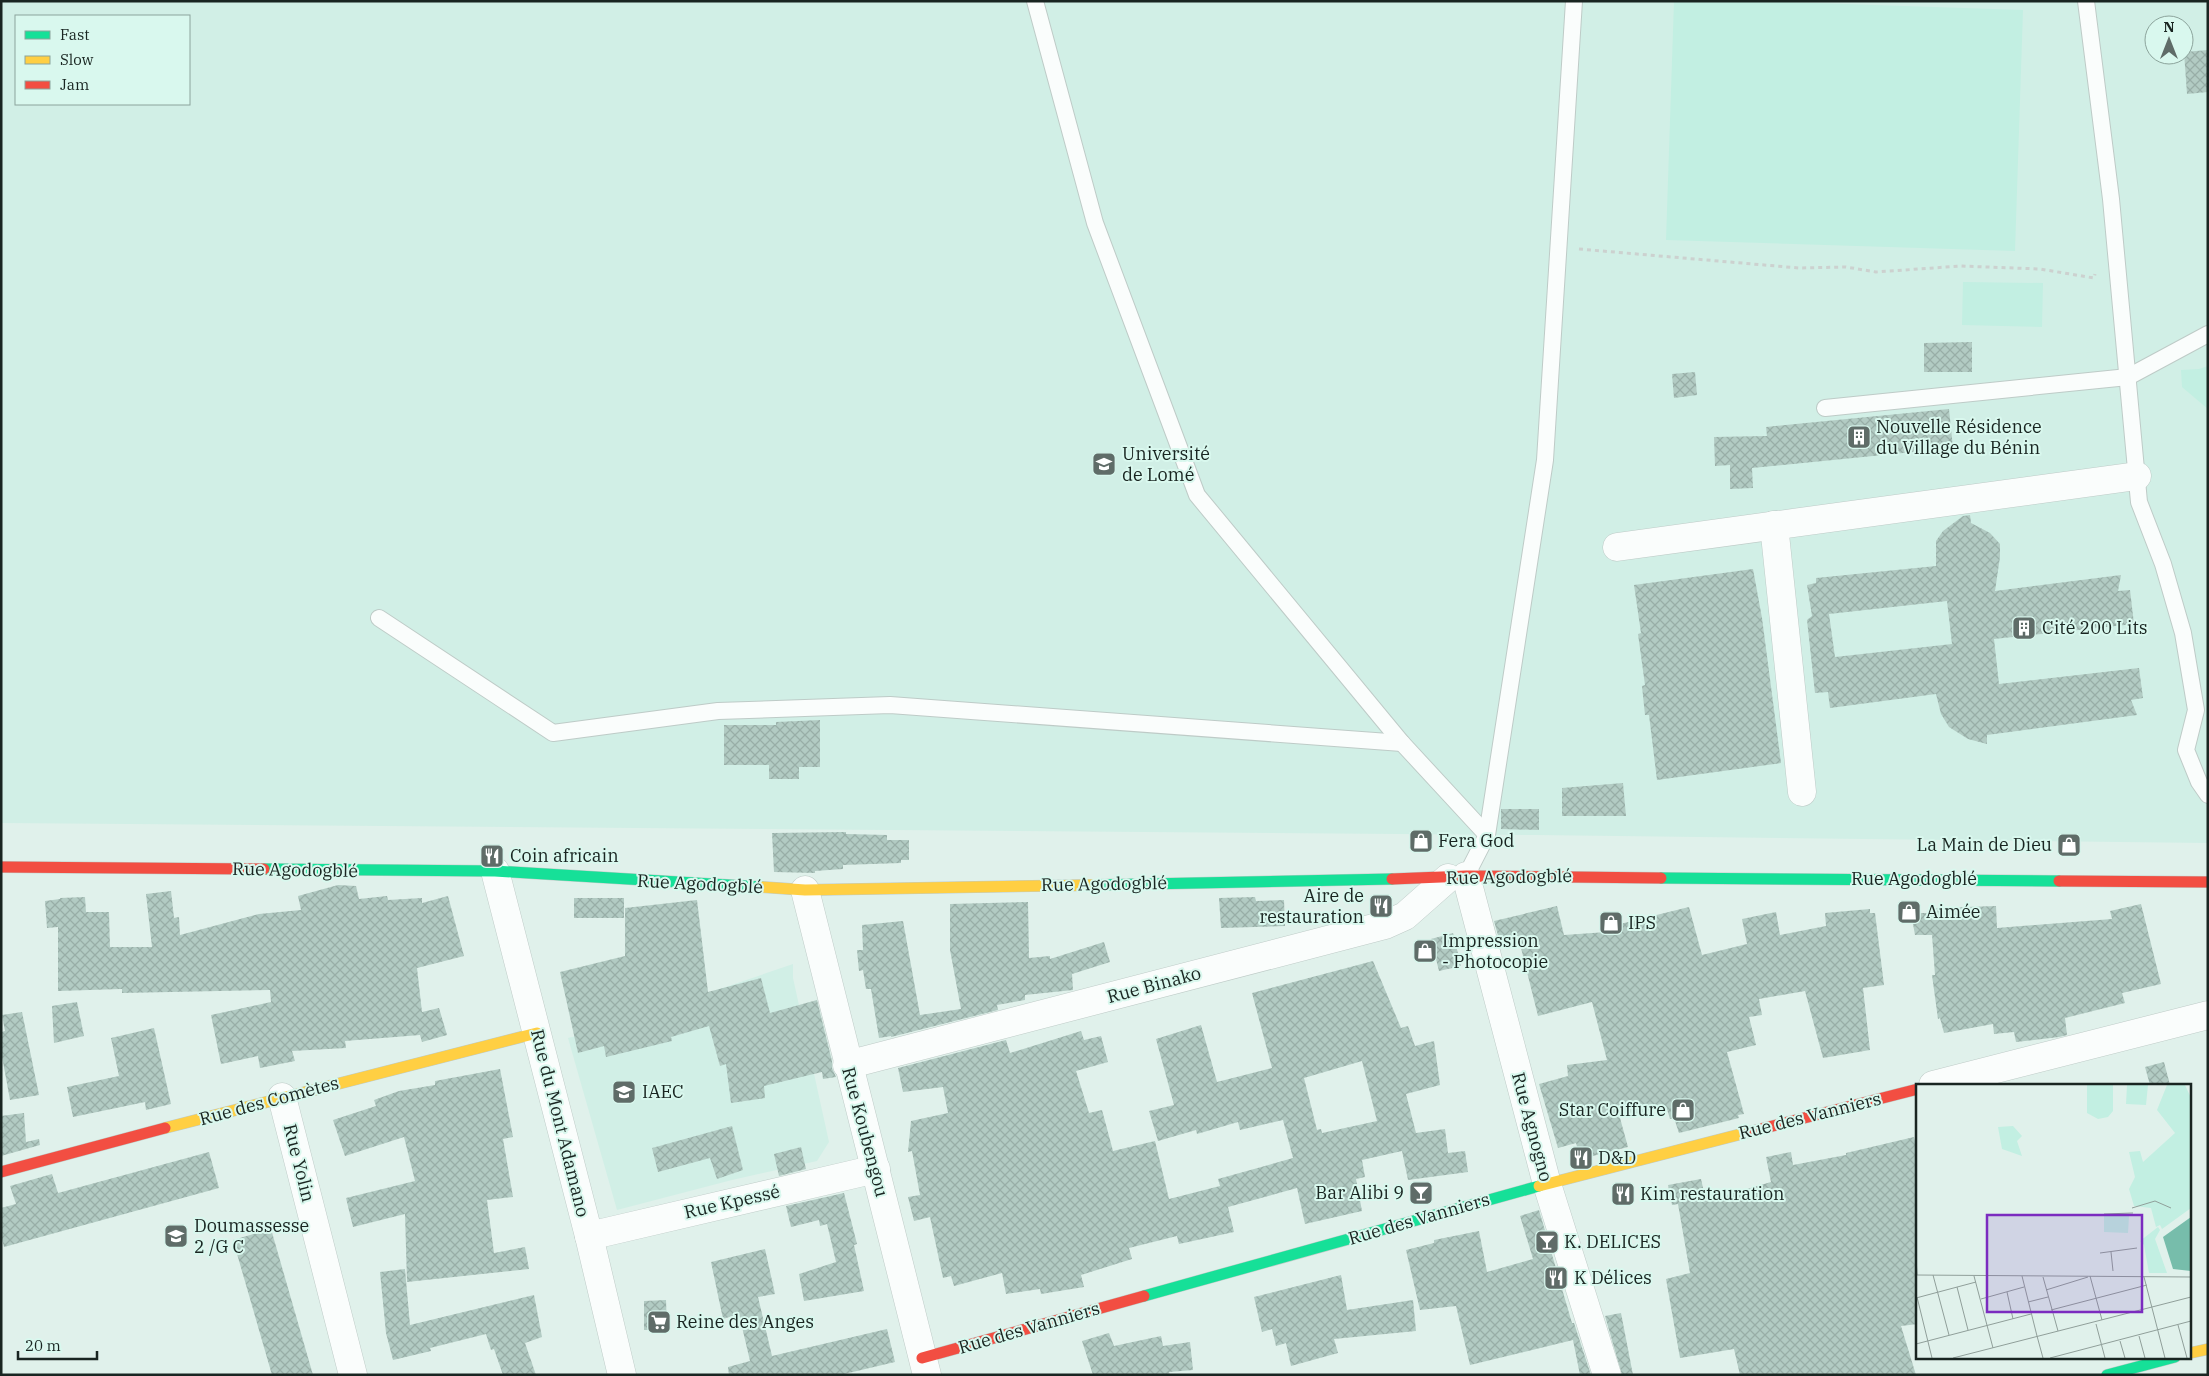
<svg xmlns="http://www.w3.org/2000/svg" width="2209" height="1376" viewBox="0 0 2209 1376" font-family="'IBM Plex Serif',serif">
<defs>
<pattern id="building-cross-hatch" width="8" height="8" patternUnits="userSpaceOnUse" patternTransform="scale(1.25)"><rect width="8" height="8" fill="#b2cbc3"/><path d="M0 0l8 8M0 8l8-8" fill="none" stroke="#98aea7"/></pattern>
</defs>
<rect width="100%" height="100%" fill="#e0f1eb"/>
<g fill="#d1efe6" fill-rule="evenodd">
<path d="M1,1H2208V843L1535,835L1,823ZM16,16H189V104H16ZM2154,25H2184V55H2154Z"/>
<path d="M793,964V978L829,1142L817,1161L732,1180L617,1210L568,1038L600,1030Z"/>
</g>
<g fill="#c2efe2">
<path d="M1674,1H1752L2023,10L2015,251L1666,240Z"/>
<path d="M1963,282L2043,283L2042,327L1962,325Z"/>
<path d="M2208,366V409L2182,387L2181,370L2199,369Z"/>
</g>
<g fill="url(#building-cross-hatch)" fill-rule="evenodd">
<path d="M2208,50V92L2187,94L2184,52Z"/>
<path d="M1972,342V372H1924V343Z"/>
<path d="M1695,372L1697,395L1674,398L1672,374Z"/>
<path d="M1949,409L1953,448L1752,468L1753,488L1730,489V465L1715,466L1714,437L1767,436L1766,427Z"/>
<path d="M1970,515L1971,523L1990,533L2000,544V557L1995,591L2121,575L2118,591L2130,590L2134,624L1994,639L1999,684L2139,668L2143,698L2131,700L2137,715L1987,735V744L1968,739L1949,727L1941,714L1936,694L1830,708L1828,692L1815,693L1807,620L1812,616L1807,585L1816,583V578L1936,566V541L1943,531L1963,516ZM1947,601L1952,644L1835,657L1829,614Z"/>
<path d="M1753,569L1762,618L1781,763L1657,780L1649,715H1645L1642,686L1645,685L1638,634L1641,633L1634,585Z"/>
<path d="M820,720V767H799V779H769V765H724V725H776V722Z"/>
<path d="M1623,783L1626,816H1562V788Z"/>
<path d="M1501,809H1539V830L1501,829Z"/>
<path d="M846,832V834L887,835V840H909V860H901V863L843,865V869L815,871V873L774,872L772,833Z"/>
<path d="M338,885L356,886L359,899L387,896L388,900L422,898V903L448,896L464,956L417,968L422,1012L439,1008L447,1035L422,1042L420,1035L345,1041L346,1048L292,1051L295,1061L260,1068L258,1056L221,1064L211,1015L271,1002L270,990L122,993V989L58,991V927L47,928L45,901L60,899V898L85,897L86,912H109L110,947H152L146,894L171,891L174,918L179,917L180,935L259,914L301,910L298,896Z"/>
<path d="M1255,897L1256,901L1284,900L1285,926L1221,928L1219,898Z"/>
<rect x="574" y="898" width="50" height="20"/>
<path d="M697,900L708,992L761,978L770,1013L817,1000L832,1061V1068L836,1077L823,1079L822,1072L764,1086L765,1098L731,1103L726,1064L720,1066L709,1026L671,1037L672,1041L606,1057L604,1046L578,1053L560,972L625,956V908Z"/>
<path d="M1028,902L1029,958L1050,956V959L1104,942L1110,962L1072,974L1073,990L1025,995V1000L997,1005L998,1010L891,1037V1036L879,1038L871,989H866L863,970L859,971L857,950H863L862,925L903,921L920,1015L961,1009L950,950V904Z"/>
<path d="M2141,904L2161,984L2122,993L2125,1003L2065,1018L2067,1035L2059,1037L2016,1042L2014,1032L1994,1034L1993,1024L1944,1033L1940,1018L1938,1019L1932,975H1935L1932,935H1915L1911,913H1935V908L1996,906L1997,928L2112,919L2110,911Z"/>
<path d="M1557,906L1564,935L1621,931L1620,924L1689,907L1702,955L1747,944L1742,919L1776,912L1780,935L1826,926L1825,913L1870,909V913H1875L1884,985L1863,988L1870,1050L1823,1058L1805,991L1759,999L1762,1015L1749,1017L1756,1045L1727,1052L1744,1114L1738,1115L1739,1118L1679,1133L1674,1118L1670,1119L1666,1106L1620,1118L1628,1147L1581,1159L1576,1143L1558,1148L1539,1084L1568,1076L1567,1065L1607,1060L1592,1002L1538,1016L1518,936L1499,939L1494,921Z"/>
<path d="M1453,933L1461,966L1439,971L1431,939Z"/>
<path d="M1373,961L1401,1028L1408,1026L1415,1046L1434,1041L1440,1085L1406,1094L1416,1133L1445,1129L1448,1153L1465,1151L1468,1172L1408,1180L1402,1151L1362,1160L1365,1177L1356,1179L1362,1211L1305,1224L1297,1188L1228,1207L1234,1232L1179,1244L1177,1236L1129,1248L1132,1259L1081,1275L1084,1287L1041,1294L1040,1289L1006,1294L1002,1273L954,1286L951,1276L943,1278L930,1217L914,1221L908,1197L920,1195L912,1151L908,1152L911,1121L948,1113L943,1087L903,1092L898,1068L1006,1040L1010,1053L1081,1031L1084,1040L1101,1036L1108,1062L1076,1071L1089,1113L1102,1110L1113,1151L1155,1141L1169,1199L1220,1186L1218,1179L1293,1158L1283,1120L1240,1130L1238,1122L1197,1134L1196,1130L1158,1141L1149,1111L1174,1105L1156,1039L1201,1025L1217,1082L1272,1068L1252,993ZM1362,1061L1377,1121L1322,1133L1321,1129L1317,1130L1304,1078Z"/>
<path d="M77,1002L84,1036L54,1043L52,1006Z"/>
<path d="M22,1012L39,1095L10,1100L1,1051V1032L5,1031L2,1015Z"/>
<path d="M154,1028L171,1104L146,1110L145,1102L73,1117L67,1087L119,1076L111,1038Z"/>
<path d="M2164,1062L2170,1085H2150L2145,1067Z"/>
<path d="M500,1069L513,1137L503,1139L513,1197L487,1200L494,1253L525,1247L529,1269L407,1282L405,1214L353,1227L346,1198L415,1181L404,1137L345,1156L333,1120L376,1106L374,1100L399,1091L435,1085V1081Z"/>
<path d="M24,1113L26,1142L39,1139L40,1145L1,1156V1116Z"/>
<path d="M732,1126L743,1170L717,1179L710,1158L658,1172L652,1148Z"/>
<path d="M1914,1137L1918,1153V1324L1901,1326L1916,1375H1740L1734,1349L1680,1358L1666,1279L1690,1273L1678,1204L1672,1205L1668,1185L1701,1179L1706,1201L1771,1182L1766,1157L1791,1152L1793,1165L1846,1155V1153Z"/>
<path d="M801,1147L806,1169L779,1176L774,1154Z"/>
<path d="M209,1152L219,1188L4,1247L1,1235V1208L16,1204L10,1186L52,1174L58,1193Z"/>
<path d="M844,1193L857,1244L854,1245L864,1291L804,1301L799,1274L836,1262L827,1224L820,1226L819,1220L791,1227L786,1206Z"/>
<path d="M1539,1210L1572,1323H1574L1591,1375H1580L1573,1340L1470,1365L1456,1306L1420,1310L1406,1250L1434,1243V1240L1479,1231L1487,1272L1533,1259L1520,1216Z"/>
<path d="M271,1229L313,1375H272L233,1240Z"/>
<path d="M765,1249L775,1294L758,1297L772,1356L887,1329L895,1362L840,1375H729L728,1367L750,1361L739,1314L723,1319L711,1262Z"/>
<path d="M405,1269L410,1325L534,1295L542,1337L525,1343L536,1375H503L494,1349L491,1350L486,1334L430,1348L431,1351L393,1360L386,1333L380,1272Z"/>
<path d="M1341,1275L1347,1310L1413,1300L1416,1331L1334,1339L1338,1353L1291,1366L1286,1343L1276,1346L1272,1329L1262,1332L1254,1297Z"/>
<path d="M666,1300L667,1330H644V1301Z"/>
<path d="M1621,1313L1633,1375H1622L1605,1316Z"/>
<path d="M1109,1333L1114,1346L1161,1336L1163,1346L1190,1342L1193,1370L1169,1372L1170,1375H1093L1082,1341Z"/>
</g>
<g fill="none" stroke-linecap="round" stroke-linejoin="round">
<g stroke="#becbc7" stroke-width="18">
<g id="lane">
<path d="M1035,1L1095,223L1197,495L1402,743L1487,835"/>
<path d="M2086,1L2111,199L2139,502L2163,564L2183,633L2196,710L2186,750L2199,782L2208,795"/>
<path d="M1825,408L2128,377L2208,334"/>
<path d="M379,618L553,733L718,711L890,705L1402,743"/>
<path d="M1466,876L1487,835L1545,460L1574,1"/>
</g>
</g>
<g stroke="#becbc7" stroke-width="29">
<g id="street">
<path d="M1774,525L1802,792"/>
<path d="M1617,547L2137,476"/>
<path d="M495,871L589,1236L622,1375"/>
<path d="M1466,876L1547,1184L1607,1375"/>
<path d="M805,890L927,1375"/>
<path d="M847,1065L1385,925L1405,916L1448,878"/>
<path d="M1933,1085L2208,1015"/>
<path d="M282,1097L353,1375"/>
<path d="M589,1236L876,1169"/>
</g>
</g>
<g stroke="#becbc7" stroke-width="12">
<g id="fast">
<path d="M264,869L495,871L761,887"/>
<path d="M1661,878L2059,881"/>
<path d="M1095,885L1392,879"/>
<path d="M1144,1296L1539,1186"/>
<path d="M2107,1375L2175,1357"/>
</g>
</g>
<g stroke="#becbc7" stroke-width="12">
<g id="slow">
<path d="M761,887L805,890L1095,885"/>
<path d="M165,1128L537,1033"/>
<path d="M1539,1186L1749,1132"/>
<path d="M2190,1353L2208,1349"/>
</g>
</g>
<g stroke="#becbc7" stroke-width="12">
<g id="jam">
<path d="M1,867L264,869"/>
<path d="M1392,879L1466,876L1661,878"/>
<path d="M2059,881L2208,882"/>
<path d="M1749,1132L1918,1089"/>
<path d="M1,1172L165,1128"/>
<path d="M922,1358L1144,1296"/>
</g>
</g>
<path stroke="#ccd1cf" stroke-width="3" stroke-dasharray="4 4" stroke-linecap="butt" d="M1579,249L1799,268L1846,267L1876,272L1961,266L2040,269L2094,278L2095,274"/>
<use href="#lane" stroke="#fafdfc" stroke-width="16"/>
<use href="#street" stroke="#fafdfc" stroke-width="28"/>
<use href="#fast" stroke="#16e098" stroke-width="11"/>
<use href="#slow" stroke="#ffcf43" stroke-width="11"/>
<use href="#jam" stroke="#f24e42" stroke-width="11"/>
</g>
<defs>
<g id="building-square" transform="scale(1.25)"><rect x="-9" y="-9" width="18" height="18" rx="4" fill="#5f6c68" stroke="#d9f8ee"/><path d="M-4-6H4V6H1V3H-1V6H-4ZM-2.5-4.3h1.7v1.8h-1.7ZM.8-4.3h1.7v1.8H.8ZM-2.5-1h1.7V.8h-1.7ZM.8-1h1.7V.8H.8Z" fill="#fff"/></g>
<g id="university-square" transform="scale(1.25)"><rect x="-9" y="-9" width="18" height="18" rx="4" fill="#5f6c68" stroke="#d9f8ee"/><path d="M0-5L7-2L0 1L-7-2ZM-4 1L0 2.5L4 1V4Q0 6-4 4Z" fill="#fff"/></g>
<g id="shop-square" transform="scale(1.25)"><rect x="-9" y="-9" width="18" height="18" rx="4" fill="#5f6c68" stroke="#d9f8ee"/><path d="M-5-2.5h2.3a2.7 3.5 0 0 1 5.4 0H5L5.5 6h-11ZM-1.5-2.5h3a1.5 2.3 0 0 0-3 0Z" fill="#fff"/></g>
<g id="restaurant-square" transform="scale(1.25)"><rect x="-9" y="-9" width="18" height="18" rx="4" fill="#5f6c68" stroke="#d9f8ee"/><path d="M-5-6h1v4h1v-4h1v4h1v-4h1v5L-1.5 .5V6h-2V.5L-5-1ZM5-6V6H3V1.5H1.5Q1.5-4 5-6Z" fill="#fff"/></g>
<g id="bar-square" transform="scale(1.25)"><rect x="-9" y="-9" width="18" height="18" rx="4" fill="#5f6c68" stroke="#d9f8ee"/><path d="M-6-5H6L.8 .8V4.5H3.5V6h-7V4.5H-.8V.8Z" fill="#fff"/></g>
<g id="school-square" transform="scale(1.25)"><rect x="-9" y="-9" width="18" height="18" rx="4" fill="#5f6c68" stroke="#d9f8ee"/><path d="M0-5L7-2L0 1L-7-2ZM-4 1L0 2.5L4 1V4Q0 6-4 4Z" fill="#fff"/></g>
<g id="supermarket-square" transform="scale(1.25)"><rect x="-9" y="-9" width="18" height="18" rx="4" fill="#5f6c68" stroke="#d9f8ee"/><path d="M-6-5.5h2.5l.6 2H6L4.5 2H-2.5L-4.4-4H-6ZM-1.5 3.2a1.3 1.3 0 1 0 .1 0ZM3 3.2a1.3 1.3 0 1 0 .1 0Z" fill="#fff"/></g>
</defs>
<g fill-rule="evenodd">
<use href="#building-square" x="1859" y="437"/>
<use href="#university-square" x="1104" y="464"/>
<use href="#building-square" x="2024" y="628"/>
<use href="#shop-square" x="1421" y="841"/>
<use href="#shop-square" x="2069" y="845"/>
<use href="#restaurant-square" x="492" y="856"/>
<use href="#restaurant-square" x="1381" y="906"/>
<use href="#shop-square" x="1909" y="912"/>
<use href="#shop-square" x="1611" y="923"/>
<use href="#shop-square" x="1425" y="951"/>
<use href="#university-square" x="624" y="1092"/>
<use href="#shop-square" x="1683" y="1110"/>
<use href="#restaurant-square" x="1581" y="1158"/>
<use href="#bar-square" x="1421" y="1193"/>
<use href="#restaurant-square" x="1623" y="1194"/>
<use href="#school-square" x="176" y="1236"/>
<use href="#bar-square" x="1547" y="1242"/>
<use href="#restaurant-square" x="1556" y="1278"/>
<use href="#supermarket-square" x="659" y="1322"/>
</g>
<g text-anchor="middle" stroke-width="4" stroke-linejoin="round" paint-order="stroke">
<g font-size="18" fill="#192521" stroke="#d9f8ee" text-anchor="start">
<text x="1876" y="433">Nouvelle Résidence<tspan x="1876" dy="21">du Village du Bénin</tspan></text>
<text x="1122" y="460">Université<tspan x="1122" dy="21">de Lomé</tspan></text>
<text x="2042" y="634">Cité 200 Lits</text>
<text x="1438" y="847">Fera God</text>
<text x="2052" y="851" text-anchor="end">La Main de Dieu</text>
<text x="510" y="862">Coin africain</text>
<text x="1364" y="902" text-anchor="end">Aire de<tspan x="1364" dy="21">restauration</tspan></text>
<text x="1926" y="918">Aimée</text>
<text x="1628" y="929">IPS</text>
<text x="1442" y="947">Impression<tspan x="1442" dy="21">- Photocopie</tspan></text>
<text x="642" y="1098">IAEC</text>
<text x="1666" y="1116" text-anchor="end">Star Coiffure</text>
<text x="1598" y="1164">D&amp;D</text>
<text x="1404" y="1199" text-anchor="end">Bar Alibi 9</text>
<text x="1640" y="1200">Kim restauration</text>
<text x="194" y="1232">Doumassesse<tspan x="194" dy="21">2 /G C</tspan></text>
<text x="1564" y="1248">K. DELICES</text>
<text x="1574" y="1284">K Délices</text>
<text x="676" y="1328">Reine des Anges</text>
</g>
<g font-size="18" fill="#192521" stroke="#d9f8ee">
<text transform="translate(295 870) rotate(1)" y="6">Rue Agodogblé</text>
<text transform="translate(1509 877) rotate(-1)" y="6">Rue Agodogblé</text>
<text x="1914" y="885">Rue Agodogblé</text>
<text transform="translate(700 884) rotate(3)" y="6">Rue Agodogblé</text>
<text transform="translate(1104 884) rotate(-1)" y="6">Rue Agodogblé</text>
<text transform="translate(1154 985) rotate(-15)" y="6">Rue Binako</text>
<text transform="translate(269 1101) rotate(-15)" y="6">Rue des Comètes</text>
<text transform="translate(1810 1116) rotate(-14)" y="6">Rue des Vanniers</text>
<text transform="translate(560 1123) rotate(76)" y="6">Rue du Mont Adamano</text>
<text transform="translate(1532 1127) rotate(75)" y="6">Rue Agnogno</text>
<text transform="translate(865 1132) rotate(75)" y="6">Rue Koubengou</text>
<text transform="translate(299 1163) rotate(76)" y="6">Rue Yolin</text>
<text transform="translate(732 1202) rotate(-13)" y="6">Rue Kpessé</text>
<text transform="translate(1419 1219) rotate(-16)" y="6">Rue des Vanniers</text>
<text transform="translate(1029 1328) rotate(-16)" y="6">Rue des Vanniers</text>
</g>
</g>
<g transform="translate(1916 1084)">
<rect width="275" height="275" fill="#e0f1eb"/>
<path d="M171,1H197V27L192,33L182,35L171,29ZM211,1H232L230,21L210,20ZM251,1H269L275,14V124L246,145L244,141L240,143L235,124L218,122L213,105L219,93L213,68L224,67L227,78L259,49L241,26ZM97,42L106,52L101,57L106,72L86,65L82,43ZM188,131L213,132L212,149L188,148ZM242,143L244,146L239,155L251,189H233L228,161L224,157Z" fill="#c2efe2"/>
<path d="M275,133V187L257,185L247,153Z" fill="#77bdab"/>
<path fill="none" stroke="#909f9a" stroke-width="1" d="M216,124L239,117L255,124M188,130L217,129M195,168L197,187M184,169L221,164M0,172L1,191M0,191L275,193M17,191L33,251M58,192L77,264M106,192L121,252M174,192L186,236M127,193L142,247M228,193L249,274M41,203L52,246M130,206L172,193M91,208L97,235M1,213L16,274M0,214L60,198M65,215L108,203M112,218L132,213M135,226L231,201M180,240L189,274M262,241L271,274M121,252L127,274M223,252L229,274M204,257L209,274M0,260L115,230M37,274L275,213M134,274L275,237"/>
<path fill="#7b2cbf" fill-opacity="0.15" stroke="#7b2cbf" stroke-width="2.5" d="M71,131H226V228H71Z"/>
<rect width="275" height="275" fill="none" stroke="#192521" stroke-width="2.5"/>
</g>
<rect width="2209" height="1376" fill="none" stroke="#192521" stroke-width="5"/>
<rect x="15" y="15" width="175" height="90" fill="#d9f8ee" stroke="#8ca49c"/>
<rect x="25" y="31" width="25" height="8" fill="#16e098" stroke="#8ca49c"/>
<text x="60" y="40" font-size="15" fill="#192521">Fast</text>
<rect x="25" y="56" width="25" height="8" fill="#ffcf43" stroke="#8ca49c"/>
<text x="60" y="65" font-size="15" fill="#192521">Slow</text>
<rect x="25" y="81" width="25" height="8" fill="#f24e42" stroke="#8ca49c"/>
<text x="60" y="90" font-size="15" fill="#192521">Jam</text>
<g transform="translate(2169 40)"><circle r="24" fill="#d9f8ee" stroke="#8ca49c"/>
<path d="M0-4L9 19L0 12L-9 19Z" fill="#5f6c68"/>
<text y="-8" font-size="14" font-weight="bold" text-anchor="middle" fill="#192521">N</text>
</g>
<path d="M18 1351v8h79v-8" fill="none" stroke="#192521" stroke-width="2.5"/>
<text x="25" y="1351" font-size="15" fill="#192521" stroke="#d9f8ee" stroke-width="4" paint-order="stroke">20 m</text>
</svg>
